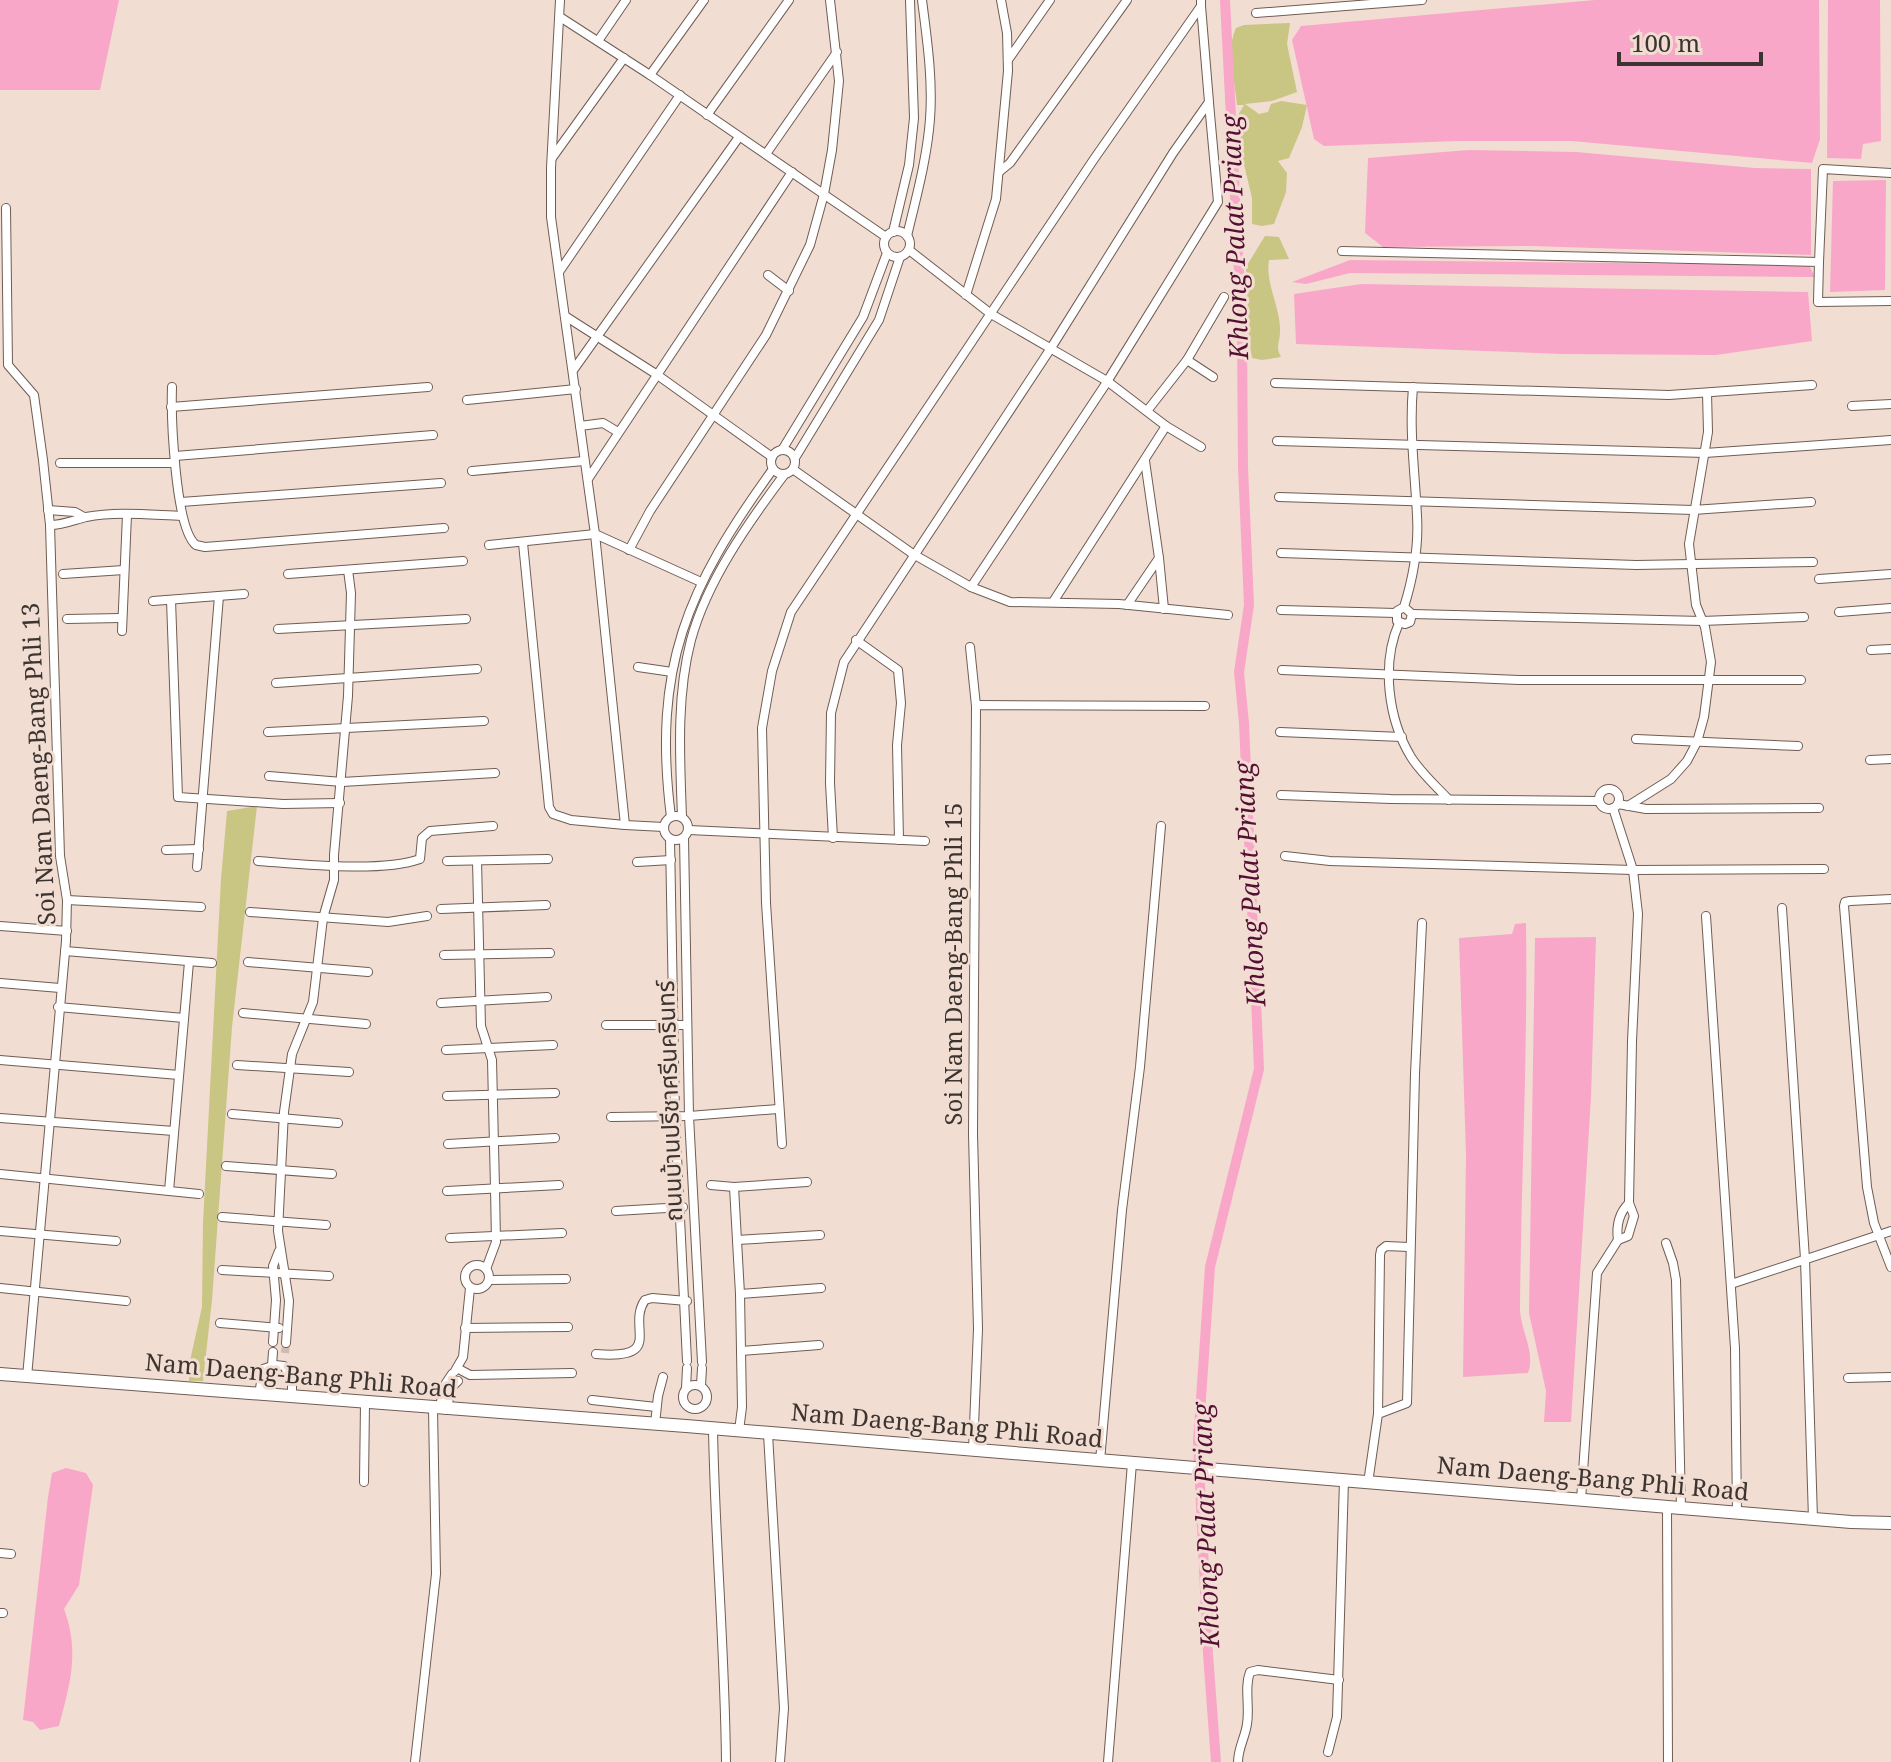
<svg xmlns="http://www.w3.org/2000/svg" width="1891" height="1762" viewBox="0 0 1891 1762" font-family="'Noto Serif','Noto Sans Thai',serif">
<rect width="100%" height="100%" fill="#f2ddd2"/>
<g fill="#c9c582">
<path d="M1290,23L1287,44L1297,92L1272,101L1245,104L1259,114L1268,112L1271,104L1281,101L1307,105L1302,127L1289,158L1278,161L1287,173L1286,192L1274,224L1262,226L1252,224V198L1237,135V117L1244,105H1237C1235,80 1225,52 1236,28L1244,25Z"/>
<path d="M1265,236L1279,237L1289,259L1269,260C1265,284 1281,308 1280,332C1280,342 1275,347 1281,357L1262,360L1252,358L1249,340L1246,267Z"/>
<path d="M257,806L232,1027L212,1300L203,1381H189V1365L202,1307L203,1223L221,879L227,811Z"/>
</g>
<g fill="#f9a7c9">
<path d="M0,0H119L100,90H0Z"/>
<path d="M1595,0H1819L1820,139L1812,163L1572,141H1458L1324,146L1314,139L1292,40L1301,26Z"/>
<path d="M1828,0H1880L1881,141L1863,144L1861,159L1827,158Z"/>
<path d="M1469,150L1576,152L1755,168L1811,169V255L1531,246L1383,247L1365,233L1368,158Z"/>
<path d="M1886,180L1885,290L1830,292L1833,181Z"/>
<path d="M1350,260L1809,265L1815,277L1350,273L1306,284L1292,282Z"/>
<path d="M1361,284L1808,292L1812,341L1716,355L1563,354L1296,344L1294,294Z"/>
<path d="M1526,923C1528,1052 1521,1180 1520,1308C1520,1330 1536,1352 1528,1373L1463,1377L1466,1155L1459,938L1512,934L1515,924Z"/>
<path d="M1596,937L1591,1097L1571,1422H1544L1546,1391L1529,1313L1535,938Z"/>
<path d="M66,1468L86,1473L93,1485L79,1585L64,1609C80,1653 70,1683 59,1726L40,1730L33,1722L23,1720L48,1497L52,1473Z"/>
</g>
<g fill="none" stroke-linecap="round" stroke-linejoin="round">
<path stroke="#f9a7c9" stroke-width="10" d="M1216,1762L1208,1654L1198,1442L1210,1267L1259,1069L1244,723L1239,672L1249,605L1243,467L1242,333L1225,0"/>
<path stroke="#cebbb2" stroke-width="8" stroke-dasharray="8 4" stroke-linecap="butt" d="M285,1353L286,1343"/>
<g stroke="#6f5d54" stroke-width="10">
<g id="street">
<path d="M560,0L551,168V217L595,534L625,825L664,827"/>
<path d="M1256,13L1422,0"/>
<path d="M560,17L650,75L886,237"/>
<path d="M598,41L626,0"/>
<path d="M1008,60L1050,0"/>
<path d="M650,75L704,0"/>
<path d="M1209,103L1218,202L1105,385L971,587L1010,602L1119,604L1228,615"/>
<path d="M707,115L789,0"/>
<path d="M766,154L837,52"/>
<path d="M552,158L624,58"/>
<path d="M999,172L1010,163L1127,0"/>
<path d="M6,208L8,365L34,395L43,460L50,525L60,856L67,900L66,941L27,1377"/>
<circle cx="897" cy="244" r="13"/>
<path d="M893,232L909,165L914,118L910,0"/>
<path d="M907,236C916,198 927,159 930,119C933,80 927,39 922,0"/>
<path d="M909,250L991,314L1107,381L1166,426"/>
<path d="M1342,251L1819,262L1818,302L1891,301"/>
<path d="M1819,262L1823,169L1891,173"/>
<path d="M559,272L680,95"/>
<path d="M768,275L789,291"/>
<path d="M966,295L996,199L1008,71L1007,33L1001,0"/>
<path d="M565,316L656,374L772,457"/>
<path d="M1187,360L1213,377"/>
<path d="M574,369L739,137"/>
<path d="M1275,383L1669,395L1812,385"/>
<path d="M172,387C171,416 175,529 196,545L205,547L444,528"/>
<path d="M467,400L576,389"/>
<path d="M1852,406L1891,404"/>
<path d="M171,407L428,387"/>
<path d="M1147,411L1187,360L1224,297"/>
<path d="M580,426L603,423L618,432"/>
<path d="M1277,441L1705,453L1891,440"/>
<circle cx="783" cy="462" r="12"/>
<path d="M782,450L863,317L887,253"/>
<path d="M175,456L433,435"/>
<path d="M795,458L879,320L900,257"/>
<path d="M60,463H175"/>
<path d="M794,470L913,554L971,587"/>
<path d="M472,471L584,461"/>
<path d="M588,479L792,172"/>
<path d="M1279,497L1693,510L1811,502"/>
<path d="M181,502L441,483"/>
<path d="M48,510L75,512L84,517"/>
<path d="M50,525C63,525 74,520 86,517C117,511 152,515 182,516"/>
<path d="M523,543L549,807L553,814L571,820L625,825"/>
<path d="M489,545L595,534L701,582"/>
<path d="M629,550L650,511L766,335L810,245L824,194L832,150L839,81L830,0"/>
<path d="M1281,553L1636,565L1813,562"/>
<path d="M1159,558L1164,609"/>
<path d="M63,574L124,570"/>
<path d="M288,574L463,561"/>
<path d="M1819,579L1891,574"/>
<path d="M171,600L178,797L283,804L340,803"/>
<path d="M153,601L244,594"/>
<path d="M1053,602L1166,426L1201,447"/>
<path d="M1127,605L1159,558L1145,461"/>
<path d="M1404,607L1412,614L1410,622L1405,624L1397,621V611L1404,607C1413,578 1419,548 1417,516C1415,472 1409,431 1413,387"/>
<path d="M1281,610L1396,613"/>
<path d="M1839,612L1891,608"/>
<path d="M1412,614L1702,621L1804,617"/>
<path d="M67,619L121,618"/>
<path d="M1399,623C1381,664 1388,719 1411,757C1421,773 1436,786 1449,800"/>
<path d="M278,629L466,619"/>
<path d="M122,631L127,515"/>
<path d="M856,640L898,670L901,703L897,745L899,840"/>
<path d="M970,647L976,706"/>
<path d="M1871,650L1891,649"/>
<path d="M638,667L672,672"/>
<path d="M1282,670L1519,680H1801"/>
<path d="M276,683L477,669"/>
<path d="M268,732L484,721"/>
<path d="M1280,732L1402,737"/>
<path d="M1636,739L1798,746"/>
<path d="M1870,760L1891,759"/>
<path d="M269,776L342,782L495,773"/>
<circle cx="1609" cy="799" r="10"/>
<path d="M1281,795L1391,799L1599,801"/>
<path d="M1618,804L1646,809L1819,808"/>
<path d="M1628,806L1671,779L1687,761L1697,742L1704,717L1711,662L1705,627L1696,605L1689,544L1708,432L1707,393"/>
<circle cx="676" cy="828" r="12"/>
<path d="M671,817C652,667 687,588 773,469"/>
<path d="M682,817C680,759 676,697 691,640C707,581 748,523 784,475"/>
<path d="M689,830L925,841"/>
<path d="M684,838L689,1116L702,1362"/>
<path d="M833,838L830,783L831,713L844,662L1051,348L1173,153L1209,102L1201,6"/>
<path d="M670,839L675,1116L687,1361"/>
<path d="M166,850L199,849"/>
<path d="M1285,856L1330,861L1633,870L1824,869"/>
<path d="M258,861C300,864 381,873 420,859L422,838L430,831L493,826"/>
<path d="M447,861L548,859"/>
<path d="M477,861L481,1026L492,1060L495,1188L496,1242L486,1269"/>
<path d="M637,862L671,860"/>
<path d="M197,867L219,596"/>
<path d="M1891,899L1850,901L1845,902L1844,906L1867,1187L1874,1223L1891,1267"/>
<path d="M67,900L201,907"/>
<path d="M1782,908L1805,1259L1813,1519"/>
<path d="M441,909L546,905"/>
<path d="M250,912L388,922L427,916"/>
<path d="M1706,916L1735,1348L1737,1513"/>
<path d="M0,926L67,931"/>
<path d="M65,951L212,963"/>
<path d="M444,955L550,953"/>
<path d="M248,962L368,972"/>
<path d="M0,983L60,988"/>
<path d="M441,1003L547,997"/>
<path d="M58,1007L184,1018"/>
<path d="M243,1013L366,1024"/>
<path d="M606,1025H686"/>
<path d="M446,1050L553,1045"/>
<path d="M0,1060L179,1075"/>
<path d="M237,1065L349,1072"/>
<path d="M447,1096L555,1093"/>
<path d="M232,1114L338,1123"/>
<path d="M611,1117L689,1116L778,1109"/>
<path d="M0,1118L174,1131"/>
<path d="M448,1144L555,1138"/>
<path d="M782,1144L766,903L762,728L772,671L791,612L1094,159L1201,6V0"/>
<path d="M226,1166L332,1174"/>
<path d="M0,1174L199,1194"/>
<path d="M711,1185L734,1187L807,1182"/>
<path d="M734,1187L740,1294L742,1407L739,1431"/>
<path d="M169,1191L189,962"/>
<path d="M447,1191L559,1185"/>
<path d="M616,1211L683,1207"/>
<path d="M222,1217L326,1225"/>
<path d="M0,1231L116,1241"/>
<path d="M450,1238L562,1233"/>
<path d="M737,1240L820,1235"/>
<path d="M1618,1240C1616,1226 1619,1213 1629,1203"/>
<path d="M1666,1243L1673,1263L1676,1280L1681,1508"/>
<circle cx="477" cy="1277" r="12"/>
<path d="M222,1270L329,1276"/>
<path d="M489,1280L566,1279"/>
<path d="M1731,1284L1891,1231"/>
<path d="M0,1288L126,1301"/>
<path d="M740,1294L821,1288"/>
<path d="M220,1323L279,1328"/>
<path d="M465,1328L568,1327"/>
<path d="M273,1342L276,1300L273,1266L279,1251"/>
<path d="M286,1343L289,1301L278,1231L284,1112L292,1054L313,1002L323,918L334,880V855L348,696L351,593L348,570"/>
<path d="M741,1351L819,1345"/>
<path d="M596,1354C666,1360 626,1327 645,1300L652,1298L687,1301"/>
<path d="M272,1365L273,1352"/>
<path d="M457,1368L470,1375L572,1373"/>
<path d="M455,1371L463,1357L470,1288"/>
<path d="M1848,1378L1891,1377"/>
<circle cx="695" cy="1397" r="12"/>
<path d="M701,1385L702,1368"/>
<path d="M686,1388L687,1368"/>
<path d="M259,1395L263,1369L275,1365L284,1366L292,1380V1397"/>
<path d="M592,1400L656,1407"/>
<path d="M439,1409L446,1383L452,1374"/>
<path d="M446,1410L452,1387L458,1381"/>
<path d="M1378,1414L1380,1255L1381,1250L1386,1246L1409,1247"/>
<path d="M655,1424L658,1396L663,1377"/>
<path d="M713,1429C715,1541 725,1651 726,1762"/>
<path d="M768,1434L784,1708L780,1762"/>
<path d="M973,1450L978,1329L973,1134L976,708L978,705L1205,706"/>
<path d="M1100,1461L1122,1210L1140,1067L1161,826"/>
<path d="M364,1482L365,1403"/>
<path d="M1368,1483L1378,1414L1407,1403L1415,1074L1422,923"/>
<path d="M1581,1500L1597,1273L1618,1240L1628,1236L1634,1216L1629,1203L1632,1041L1638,914L1633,870L1613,808"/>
<path d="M1667,1507L1668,1762"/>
<path d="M0,1553L11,1554"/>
<path d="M0,1613H3"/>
<path d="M1328,1752L1337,1717L1344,1480"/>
<path d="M415,1762L436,1574L433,1409"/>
<path d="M1108,1762L1132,1463"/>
<path d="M1238,1762C1238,1748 1245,1738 1247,1724C1250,1706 1244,1688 1250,1672L1258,1670L1339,1680"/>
</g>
</g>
<g stroke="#6f5d54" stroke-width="14">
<path id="secondary" d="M0,1374L686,1426L1851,1522L1891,1523"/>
</g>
<use href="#street" stroke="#fff" stroke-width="8"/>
<use href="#secondary" stroke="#fff" stroke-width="12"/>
</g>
<g text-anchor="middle" stroke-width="6" stroke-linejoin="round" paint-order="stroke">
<g font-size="24" fill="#3c3430" stroke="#f2ddd2">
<text transform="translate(39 764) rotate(-93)" y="8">Soi Nam Daeng-Bang Phli 13</text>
<text transform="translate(954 964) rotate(-90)" y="8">Soi Nam Daeng-Bang Phli 15</text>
<text transform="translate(670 1101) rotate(-92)" y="8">ถนนบ้านปรีชาศรีนครินทร์</text>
<text transform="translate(301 1376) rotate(5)" y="8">Nam Daeng-Bang Phli Road</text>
<text transform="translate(947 1426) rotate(5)" y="8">Nam Daeng-Bang Phli Road</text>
<text transform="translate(1593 1479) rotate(5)" y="8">Nam Daeng-Bang Phli Road</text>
</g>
<g font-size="26" font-style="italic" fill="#550f35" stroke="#f2ddd2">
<text transform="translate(1235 237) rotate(-92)" y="9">Khlong Palat Priang</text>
<text transform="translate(1250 884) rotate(-93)" y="9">Khlong Palat Priang</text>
<text transform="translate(1206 1525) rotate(-92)" y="9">Khlong Palat Priang</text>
</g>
</g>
<path d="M1619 52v12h142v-12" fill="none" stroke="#3c3430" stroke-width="4"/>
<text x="1631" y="52" font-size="24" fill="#3c3430" stroke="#f2ddd2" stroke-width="6" paint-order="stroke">100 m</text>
</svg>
